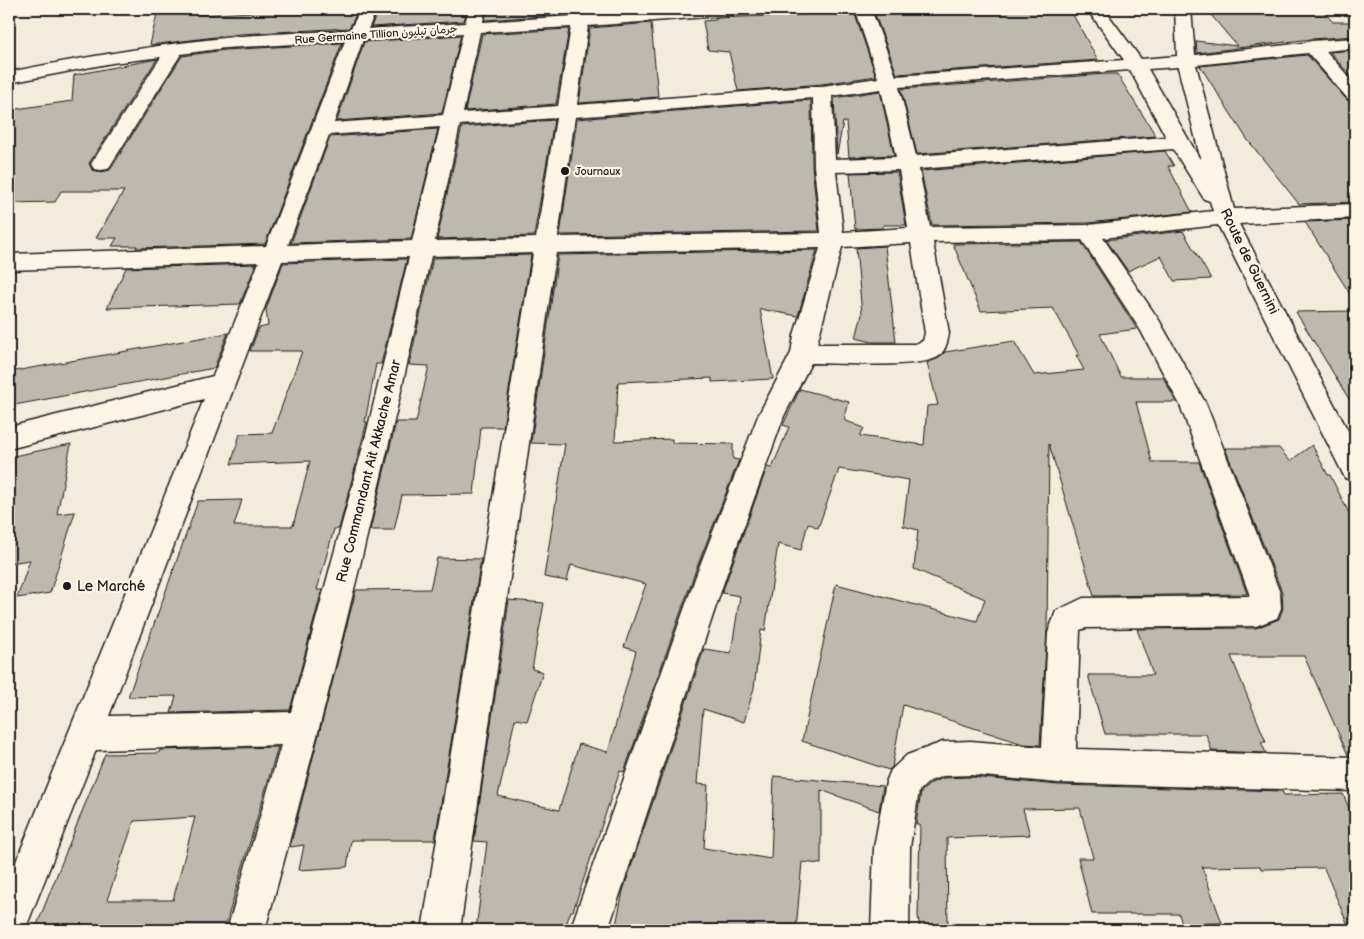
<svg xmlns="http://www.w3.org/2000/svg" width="1364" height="939" viewBox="0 0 1364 939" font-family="'Balsamiq Sans','Playpen Sans Arabic',sans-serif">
<rect width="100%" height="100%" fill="#f3ecdd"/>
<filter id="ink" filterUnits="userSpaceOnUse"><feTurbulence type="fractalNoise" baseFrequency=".02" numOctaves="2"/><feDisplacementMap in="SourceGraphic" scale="10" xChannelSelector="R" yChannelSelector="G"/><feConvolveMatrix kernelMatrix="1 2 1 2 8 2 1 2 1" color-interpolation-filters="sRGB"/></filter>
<g filter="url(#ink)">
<g fill="#beb9ae" stroke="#1c1c1c" fill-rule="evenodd">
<path d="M158,9H200L199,15L252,12L253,9H359L349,28L240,34L150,45Z"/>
<path d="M379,9H467L464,21L371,27Z"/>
<path d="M487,9H572L571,14L485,20Z"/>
<path d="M592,9H643V10L592,13Z"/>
<path d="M851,9H853L876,76L822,84L738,91L729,52L708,50L703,21L716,20L717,18L820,14L819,10Z"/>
<path d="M873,9H1037L1040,14L1072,13L1098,60L897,74Z"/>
<path d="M1206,9L1323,11L1333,22H1355V36L1311,39L1197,53L1196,41L1237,46Z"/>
<path d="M651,23L658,97L579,103L590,28Z"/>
<path d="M569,29L556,104L465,111L482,34Z"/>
<path d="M461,35L442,113L337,121L364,42Z"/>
<path d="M342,43L265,244L136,248L137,246H112L117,238H96L124,191H61L55,202L9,203V110L72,101L74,75L157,59L89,163L92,170L101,172L110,170L182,56L225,50Z"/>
<path d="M1355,50V81L1330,52Z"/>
<path d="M1307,55L1347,100L1355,103V202L1299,204L1247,139L1200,66Z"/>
<path d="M1106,74H1117L1156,136L917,154L901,89Z"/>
<path d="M880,91L894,155L849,157L846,122H843L837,154L834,98Z"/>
<path d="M811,100L812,166L819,231L560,235L577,119Z"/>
<path d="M554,120L534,236L437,239L462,127Z"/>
<path d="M438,129L411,239L291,243L330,137Z"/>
<path d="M1165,151L1174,166H1168L1192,212L1088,223L932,225L921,171Z"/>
<path d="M897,172L906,225H883V228L855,229L850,173Z"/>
<path d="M1355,220V302L1305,222Z"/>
<path d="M1183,231L1211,279L1174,281L1161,256L1128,271L1106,240Z"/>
<path d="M1081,242L1137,329L1100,334L1121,377H1163L1176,402H1136L1152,462H1199L1247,594L1094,596L1049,444L1047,631L1040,745L1023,744L903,705L892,767L889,770L802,741L836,584L977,621L985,599L914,569L918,530L903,526L909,480L839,469L818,528L808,523L801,550L778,544L765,631L761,630L754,688L744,722L703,709L697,784L708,785L704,848L771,859L774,776L883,786L879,811L821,790V864L802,862L796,930H615L623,891L704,649L731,653L740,596L722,593L767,467L772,468L789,427L783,425L800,389L849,402L844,420L864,428L860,436L924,445L927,406L938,405L927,363L939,358L945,352L1014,341L1034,375L1084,370L1076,355H1079L1053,308L981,311L953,244Z"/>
<path d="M885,246L896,342H872L856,338L862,314L856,248Z"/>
<path d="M817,250L798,316L760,309L773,379L712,382V378L618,382L615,441L672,439V443L733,444V459L739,460L695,572L624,772L620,771L573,911H571L564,930H476L487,842L474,841L509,600L544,603L532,669L543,672L527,721L515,719L498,796L559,810L579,744L608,752L636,651L624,647L646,584L571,565L567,581L544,577L565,444L531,443L558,255Z"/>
<path d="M531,255L503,427H481L474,494L402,495L394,530H370L396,422H416L429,366L409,365L433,258Z"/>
<path d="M407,259L381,364H376L365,422H367L339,529H334L317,590H322L290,710L171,713L176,696L128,697L198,501L242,500L234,526H293L310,461L231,464L240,434L272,433L302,351H250L259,328L268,326L266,309L283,263Z"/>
<path d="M256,264L240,304L107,308L126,268Z"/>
<path d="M1355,311V409L1296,312Z"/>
<path d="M228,333L214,368L9,406V372Z"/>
<path d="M71,444L57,514L75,512L50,593L17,598L30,560L9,563V457Z"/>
<path d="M1312,445L1328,475H1330L1355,525V755H1348L1304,656H1231L1266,742H1261L1266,753L1212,751L1206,734H1105L1088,675H1153L1137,629L1256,628L1279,619L1283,608L1282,592L1225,448H1279L1290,461Z"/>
<path d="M437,558L481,559L435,840H351L347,867L299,870L304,845L290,847L356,590L430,589Z"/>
<path d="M278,747L224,930H35L105,754L159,753L160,750ZM195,817L173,900H107L134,821Z"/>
<path d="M971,777L1058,785L1282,791L1284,795L1343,794L1355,822V930H1350L1324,868L1261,869L1260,866L1202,867L1222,923L1182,924L1179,914H1092L1078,858H1093L1080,808L1023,809L1030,835L947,838L948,930H920L918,915L920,826L916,824L921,792L931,783L943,778Z"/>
</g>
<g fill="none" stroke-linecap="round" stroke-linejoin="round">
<g stroke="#1c1c1c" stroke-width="3">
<path id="minor" d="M361,9H377L368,29L465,23L469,9H485L483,22L572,16L574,9H590V15L679,9H754L752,13L746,14L588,26L577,105L822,86L878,78L855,9H871L896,76L1124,60L1087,9H1104L1141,59L1177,56L1175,9H1191L1195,55L1304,43L1311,41L1355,38V48L1326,51L1355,84V101L1348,99L1308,53L1196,65L1234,209L1355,204V218L1239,224L1355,444V482L1345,478L1218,225L1103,238L1159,320L1206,404L1280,593L1281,608L1277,618L1256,626L1086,628L1080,630L1076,749L1355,757V791L1058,783L971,775L943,776L930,781L919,791L910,847L909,930H871L874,847L886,782L891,770L907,755L943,742L971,741L1042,747L1048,633L1056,611L1083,598L1250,596L1180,405L1141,331L1082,240L933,242L949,333C948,341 945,352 938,357C916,369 839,363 811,363L784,416L727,573L608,930H570L697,573L758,416L791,353L794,335L820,248L556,253L460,930H422L533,253L431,256C382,482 327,707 265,930H227L281,745L96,750L25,930H9V879L204,399L9,449V427L213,376L259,262L9,270V254L266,246L345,41L225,48L181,54L108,169L101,170L94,169L91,164L161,57L112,63L9,83V72C80,58 152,45 224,38C266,33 308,33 350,30ZM571,27L558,106L463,113L480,32ZM463,33L443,115L334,123L363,40ZM1178,67L1201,161L1148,69ZM1130,70L1166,137L916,156L899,87ZM881,89L896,157L835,159L832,96ZM813,98L814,166L821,233L558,237L575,117ZM556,118L536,238L435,241L460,125ZM440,127L412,241L288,245L329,135ZM1173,149L1204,199L1210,201L1213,211L1088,225L930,227L919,169ZM899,170L908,228L843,232L836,172ZM911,243L925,333L923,341L915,344H817L842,247ZM409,257L366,435L291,712L109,716L282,261Z"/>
</g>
<use href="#minor" fill="#fcf5e5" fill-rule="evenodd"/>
</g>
</g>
<g fill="#1c1c1c" stroke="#fcf5e5" stroke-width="2">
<circle cx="565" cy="171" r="5"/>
<circle cx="67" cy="586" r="5"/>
</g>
<g text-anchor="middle" stroke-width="4.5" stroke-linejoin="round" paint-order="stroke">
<g font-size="11" fill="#1c1c1c" stroke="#fcf5e5">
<text transform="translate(376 34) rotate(-4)" y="4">Rue Germaine Tillion جرمان تيليون</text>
</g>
<g font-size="11" fill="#1c1c1c" stroke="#fcf5e5" text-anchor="start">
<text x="575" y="175">Journaux</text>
</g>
<g font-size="14" fill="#1c1c1c" stroke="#fcf5e5">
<text transform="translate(1250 261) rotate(64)" y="5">Route de Guernini</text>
<text transform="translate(368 471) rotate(-76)" y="5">Rue Commandant Ait Akkache Amar</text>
</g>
<g font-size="14" fill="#1c1c1c" stroke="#fcf5e5" text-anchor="start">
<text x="77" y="591">Le Marché</text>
</g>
</g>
<rect width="1364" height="939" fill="none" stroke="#fcf5e5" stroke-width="30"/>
<rect x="15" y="15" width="1334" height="909" fill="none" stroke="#1c1c1c" stroke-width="2" filter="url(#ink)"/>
</svg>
